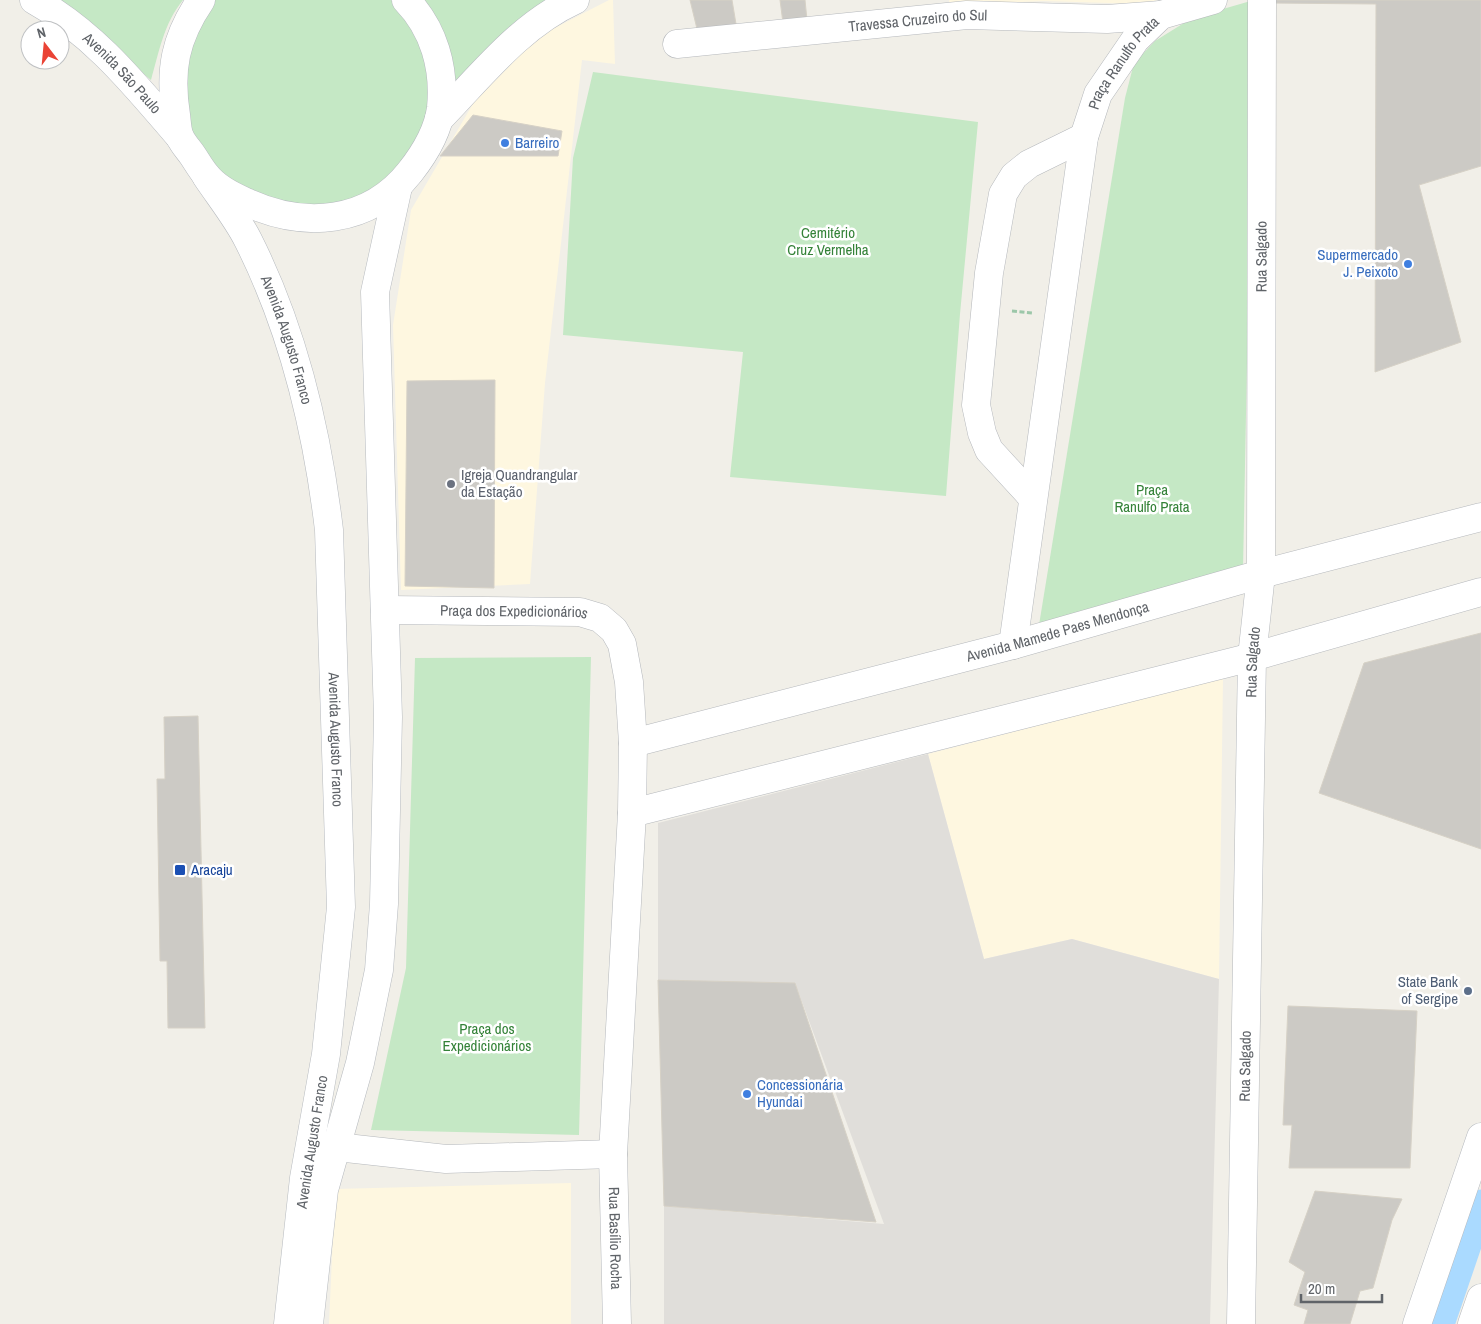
<svg xmlns="http://www.w3.org/2000/svg" width="1481" height="1324" viewBox="0 0 1481 1324" font-family="'Archivo Narrow',sans-serif">
<rect width="100%" height="100%" fill="#f1efe8"/>
<g fill="#fef7e0">
<path d="M609,0H613L615,64L582,60L545,383L530,584L401,590L393,325L411,210L474,102L539,36Z"/>
<path d="M949,0H1157L1142,4L1043,1L949,5Z"/>
<path d="M1223,678L1219,979L1072,939L984,959L928,754Z"/>
<path d="M571,1183V1324H329L335,1189Z"/>
</g>
<path fill="#e0deda" d="M928,754L984,959L1072,939L1219,979L1210,1324H664V1206L884,1224L795,983L658,980V823Z"/>
<g fill="#c5e8c5">
<path d="M54,0H183C164,23 159,52 151,80Z"/>
<path d="M213,0H391L405,15L424,48L430,66L429,113L421,136L398,173L354,202L306,207L266,200L232,185L195,144L183,100L189,45Z"/>
<path d="M420,0H554L449,88Z"/>
<path d="M1254,0L1243,570L1039,625L1125,98L1134,63L1155,41L1192,18Z"/>
<path d="M593,72L978,122L960,314L946,496L730,477L743,352L563,335L573,158Z"/>
<path d="M591,657L579,1135L371,1130L406,968L415,658Z"/>
</g>
<g fill="none" stroke-linecap="round" stroke-linejoin="round">
<path stroke="#aadaff" stroke-width="29" d="M1440,1324L1481,1204"/>
</g>
<g fill="#cccac5" stroke="#d6d1c6">
<path d="M690,0H732L737,30L698,33Z"/>
<path d="M780,0H805L807,20L783,23Z"/>
<path d="M1271,0H1481V166L1419,185L1461,342L1375,372L1376,4L1271,3Z"/>
<path d="M473,115L562,131L558,156H440Z"/>
<path d="M495,380L494,588L405,586L407,381Z"/>
<path d="M1481,633V849L1319,793L1364,663Z"/>
<path d="M198,716L205,1028H168L167,961H160L157,779H165L164,717Z"/>
<path d="M658,980L795,983L876,1222L664,1206Z"/>
<path d="M1288,1006L1417,1011L1410,1168H1289L1292,1125H1283Z"/>
<path d="M1315,1191L1402,1199L1392,1220L1373,1288L1360,1291L1350,1324H1304L1308,1310L1294,1305L1305,1272L1289,1262Z"/>
</g>
<g fill="none" stroke-linecap="round" stroke-linejoin="round">
<g stroke="#b5b8bc" stroke-width="29">
<g id="street">
<path id="s1" d="M677,44L967,15L1107,19L1161,15"/>
<path d="M1033,498L989,450L982,433L976,405L989,273L1003,194L1014,176L1029,164L1084,137"/>
<path id="s2" d="M385,610L580,612L600,618L614,630L622,644L629,682L633,743L632,813L613,1154L617,1324"/>
<path id="s3" d="M1013,645L1084,137L1098,94L1135,40L1161,15L1213,0"/>
<path id="s4" d="M633,743L1013,645L1261,574L1481,517"/>
<path d="M632,813L1252,657L1481,592"/>
<path d="M337,1147L446,1159L613,1154"/>
<path id="s5" d="M1241,1324L1252,657L1261,574L1262,0"/>
</g>
</g>
<g stroke="#b6babf" stroke-width="29">
<g id="secondary">
<path id="s6" d="M34,0C94,33 135,85 179,136"/>
<path d="M201,0C175,38 169,70 176,115C177,122 177,131 180,137C183,144 189,150 193,156C197,162 201,169 206,175C215,187 232,196 246,202C304,229 369,224 410,172C425,153 438,131 441,108C445,68 434,29 406,0"/>
<path d="M439,119C481,76 520,25 575,0"/>
<path id="s7" d="M206,176C220,197 237,218 248,240C294,331 317,429 329,530L341,907L326,1054L304,1178L288,1324"/>
<path d="M309,1324L324,1190L360,1063L379,970L384,904L388,717L375,292L398,187"/>
<path d="M1417,1324L1481,1137"/>
<path d="M1472,1324L1481,1298"/>
</g>
</g>
<path stroke="#9cc7a9" stroke-width="3" stroke-dasharray="5 2.5" stroke-linecap="butt" d="M1012,311L1033,313"/>
<use href="#street" stroke="#fff" stroke-width="28"/>
<use href="#secondary" stroke="#fff" stroke-width="28"/>
</g>
<g fill="#3f7fe0" stroke="#fff" stroke-width="2">
<circle cx="505" cy="143" r="5"/>
<circle cx="1408" cy="264" r="5"/>
<circle cx="747" cy="1094" r="5"/>
</g>
<circle fill="#6b7280" stroke="#fff" stroke-width="2" cx="451" cy="484" r="5"/>
<rect fill="#1a4fb4" stroke="#fff" stroke-width="2" x="174" y="864" width="12" height="12" rx="2.5"/>
<circle fill="#5c6f8a" stroke="#fff" stroke-width="2" cx="1468" cy="991" r="5"/>
<g text-anchor="middle" stroke-width="5" stroke-linejoin="round" paint-order="stroke">
<g font-size="15" fill="#5f6368" stroke="#fff">
<text dy="5" stroke="none"><textPath href="#s1" startOffset="242">Travessa Cruzeiro do Sul</textPath></text>
<text dy="5" stroke="none"><textPath href="#s3" startOffset="598">Praça Ranulfo Prata</textPath></text>
<text dy="5" stroke="none"><textPath href="#s6" startOffset="115">Avenida São Paulo</textPath></text>
<text dy="5" stroke="none"><textPath href="#s5" startOffset="1068">Rua Salgado</textPath></text>
<text dy="5" stroke="none"><textPath href="#s7" startOffset="184">Avenida Augusto Franco</textPath></text>
<text dy="5" stroke="none"><textPath href="#s2" startOffset="129">Praça dos Expedicionários</textPath></text>
<text dy="5" stroke="none"><textPath href="#s4" startOffset="439">Avenida Mamede Paes Mendonça</textPath></text>
<text dy="5" stroke="none"><textPath href="#s5" startOffset="662">Rua Salgado</textPath></text>
<text dy="5" stroke="none"><textPath href="#s7" startOffset="589">Avenida Augusto Franco</textPath></text>
<text dy="5" stroke="none"><textPath href="#s5" startOffset="258">Rua Salgado</textPath></text>
<text transform="translate(312 1142) rotate(-81)" y="5">Avenida Augusto Franco</text>
<text dy="5" stroke="none"><textPath href="#s2" startOffset="846">Rua Basílio Rocha</textPath></text>
</g>
<g font-size="15" fill="#366cbe" stroke="#fff" text-anchor="start">
<text x="515" y="148">Barreiro</text>
<text x="1398" y="260" text-anchor="end">Supermercado<tspan x="1398" dy="17">J. Peixoto</tspan></text>
<text x="757" y="1090">Concessionária<tspan x="757" dy="17">Hyundai</tspan></text>
</g>
<g font-size="15" fill="#348238" stroke="#fff">
<text x="828" y="238">Cemitério<tspan x="828" dy="17">Cruz Vermelha</tspan></text>
<text x="1152" y="495">Praça<tspan x="1152" dy="17">Ranulfo Prata</tspan></text>
<text x="487" y="1034">Praça dos<tspan x="487" dy="17">Expedicionários</tspan></text>
</g>
<g font-size="15" fill="#5b616d" stroke="#fff" text-anchor="start">
<text x="461" y="480">Igreja Quandrangular<tspan x="461" dy="17">da Estação</tspan></text>
</g>
<g font-size="15" fill="#164399" stroke="#fff" text-anchor="start">
<text x="191" y="875">Aracaju</text>
</g>
<g font-size="15" fill="#4e5e75" stroke="#fff" text-anchor="end">
<text x="1458" y="987">State Bank<tspan x="1458" dy="17">of Sergipe</tspan></text>
</g>
</g>
<g transform="translate(45 45) rotate(344)"><circle r="24" fill="#ffffff" stroke="#bfc1c3"/>
<path d="M0-4L9 19L0 12L-9 19Z" fill="#ea4335"/>
<text y="-8" font-size="14" font-weight="bold" text-anchor="middle" fill="#5f6368">N</text>
</g>
<path d="M1301 1294v8h81v-8" fill="none" stroke="#5f6368" stroke-width="2.5"/>
<text x="1308" y="1294" font-size="15" fill="#5f6368" stroke="#ffffff" stroke-width="4" paint-order="stroke">20 m</text>
</svg>
